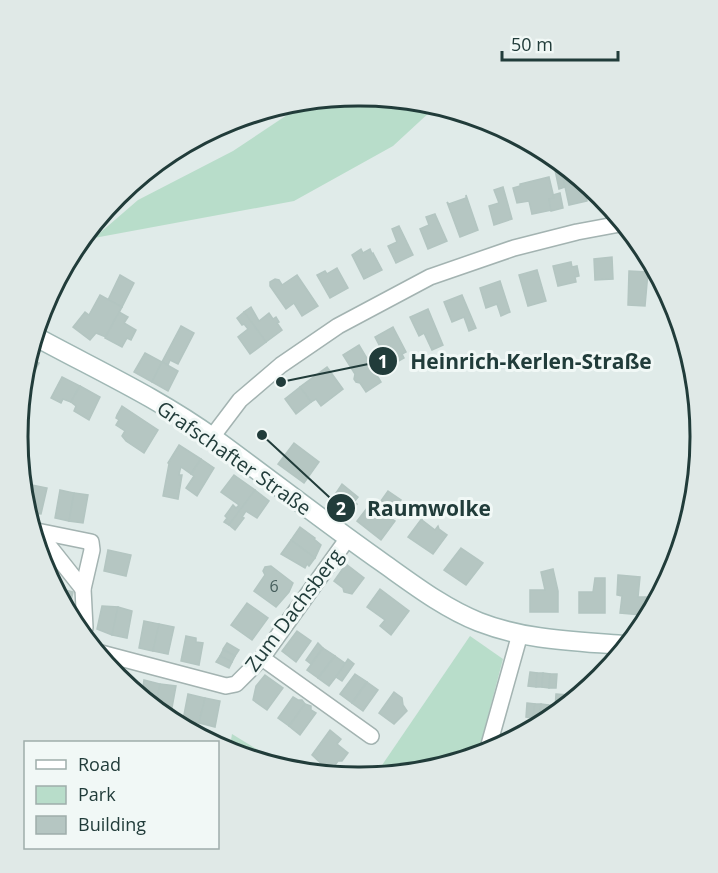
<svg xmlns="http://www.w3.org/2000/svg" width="718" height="873" viewBox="0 0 718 873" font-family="'Open Sans',sans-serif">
<rect width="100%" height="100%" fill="#e0ebe9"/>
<g fill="#b8ddca">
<path d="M359,96L432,110L393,146L294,201L94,238L138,200L233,151L299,107Z"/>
<path d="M470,636L503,659L478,754L376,774Z"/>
<path d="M232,734L274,760L229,751Z"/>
</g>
<g fill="#b5c6c2" stroke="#b3c5c1" stroke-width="1.5">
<path d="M555,170H562L565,187L559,189Z"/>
<path d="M562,173H566L583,184L587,201L569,205Z"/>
<path d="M549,177L554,198L549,199L552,210L532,214L529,201L517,203L513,188L520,186V184Z"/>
<path d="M503,187L512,219L494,225L489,206L499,203L494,190Z"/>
<path d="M560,193L563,208L551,211L549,199L554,198L553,195Z"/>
<path d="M466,195L478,230L460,237L447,202L449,204L466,198Z"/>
<path d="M435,214L447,241L428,249L420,229L429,225L426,217Z"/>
<path d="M399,226L413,255L396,263L388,246L397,242L392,229Z"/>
<path d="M361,249L363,253L370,249L372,254L373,253L382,270L364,279L352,255Z"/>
<path d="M612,257L613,279L595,280L594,259Z"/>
<path d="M571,262L572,267L577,266L579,276L575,277L576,282L558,286L553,266Z"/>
<path d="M337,268L348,288L330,298L317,275L325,271L327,274Z"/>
<path d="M537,270L546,301L528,306L519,275Z"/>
<path d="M629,271L648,272L645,306L628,305Z"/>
<path d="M120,275L134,283L122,307L108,300Z"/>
<path d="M297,275L318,306L302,316L294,303L286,309L270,286V282L275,279L279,280L282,285Z"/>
<path d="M500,281L510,312L501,316L497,304L486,308L480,288Z"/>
<path d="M100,295L122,307L106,337L96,333L90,340L73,327L85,312L89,315Z"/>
<path d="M462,295L476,328L469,331L464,317L452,322L444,302Z"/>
<path d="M251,307L259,321L269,313L273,319L276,317L279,322L277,323L282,330L266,342L244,312Z"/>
<path d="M428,309L443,345L432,350L424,333L419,336L410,317Z"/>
<path d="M119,312L128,317L124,323L136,330L131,340L127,338L122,347L105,338Z"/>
<path d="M244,312L266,342L250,354L238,337L248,329L244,324L242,325L237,318Z"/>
<path d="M181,326L194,333L178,364L170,360L168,365L162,362Z"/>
<path d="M393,327L406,352L402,354L404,358L390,366L375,337Z"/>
<path d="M359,345L381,382L366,392L360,383L356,382L354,379L355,374L343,355Z"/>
<path d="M145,353L162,362L152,382L134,372Z"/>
<path d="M33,360L39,363L29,380Z"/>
<path d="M162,362L178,371L168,391L152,382Z"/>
<path d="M327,367L343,389L321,406L316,399L311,402L300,387Z"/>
<path d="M62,377L80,386L71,402L63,399L61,403L51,398Z"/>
<path d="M80,386L100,397L89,420L74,411L76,406L71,402Z"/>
<path d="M300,387L311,402L296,414L285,399Z"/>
<path d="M122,406L158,430L144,453L126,441L122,436L125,431L116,425L119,420L116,418L117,415Z"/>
<path d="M294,443L319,462L304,483L278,464Z"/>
<path d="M179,445L201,459L191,474L181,467L180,470L179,475H182L178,499L163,496L169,464L168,463Z"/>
<path d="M201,459L214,468L197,496L186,488L194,476L191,474Z"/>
<path d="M234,475L255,490L229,525L224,522L227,518L225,516L233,505L236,508L239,505L221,492Z"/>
<path d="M27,484L47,488L41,514L33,513Z"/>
<path d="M342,484L358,497L354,502L357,504L354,507L351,505L346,514L330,502Z"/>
<path d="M60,490L74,493L69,521L55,518Z"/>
<path d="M255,490L269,501L257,518L246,511L242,517L244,518L235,530L229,525Z"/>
<path d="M388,491L401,500L389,517L395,521L381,540L357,521L371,503L376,508Z"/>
<path d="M74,493L88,495L83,523L69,521Z"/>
<path d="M423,517L422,520L435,530L438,526L439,529L447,535L433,554L408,537Z"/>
<path d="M300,527L315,538L314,539L321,545L315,558L291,540Z"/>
<path d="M291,540L315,558L309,566L307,564L305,568L281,554Z"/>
<path d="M461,548L483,563L466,585L444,570Z"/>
<path d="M108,550L131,555L126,576L104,571Z"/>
<path d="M346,564L364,578L352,594L344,592L343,588L334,581Z"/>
<path d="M271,566L293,583L289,592L276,607L254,591L265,575L263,571L265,567Z"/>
<path d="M553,569L558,591V612H530V590H545L541,572Z"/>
<path d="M48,573L59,576L57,586Z"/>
<path d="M618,575L640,577L638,597H648L647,608L642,615L620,613L622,596L617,595Z"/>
<path d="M595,578H605V613H579V592H593Z"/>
<path d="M58,588L73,592L70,605Z"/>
<path d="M380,589L409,611L391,635L380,626L385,620L367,607Z"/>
<path d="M247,603L268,618L252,640L231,625Z"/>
<path d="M102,606L118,607L112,635L97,629Z"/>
<path d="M118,607L132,611L127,638L112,635Z"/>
<path d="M144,621L159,624L153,651L139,648Z"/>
<path d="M159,624L174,627L168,654L153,651Z"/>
<path d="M297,631L311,641L296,662L282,651Z"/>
<path d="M186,636L196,638V642L203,643L199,665L181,661Z"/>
<path d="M227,643L239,650L235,656L223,649Z"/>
<path d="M318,643L323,648L311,664L306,660Z"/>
<path d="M323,648L335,656L318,678L307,670Z"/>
<path d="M223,650L235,656L232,662L220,656Z"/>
<path d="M220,656L232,662L229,668L216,662Z"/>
<path d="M335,656L346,664L329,686L318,678Z"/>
<path d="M348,659L354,664L342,681L336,677Z"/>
<path d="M530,672L537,673L536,687L528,686Z"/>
<path d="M537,673H543L542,687H536Z"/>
<path d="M543,673L550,674L549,688L542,687Z"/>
<path d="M116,674L131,678L129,685L118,677Z"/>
<path d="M355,674L367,682L352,703L340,694Z"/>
<path d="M550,674H557L556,688H549Z"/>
<path d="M265,675L283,688L267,710L253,700L256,686Z"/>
<path d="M144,680L160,684L156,703L142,694Z"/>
<path d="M367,682L378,690L363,711L352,703Z"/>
<path d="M160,684L176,686L171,713L156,703Z"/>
<path d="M394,692L402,698L403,705L407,711L394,724L379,713Z"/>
<path d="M188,694L205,698L199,723L183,720Z"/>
<path d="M556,694L569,695L568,699L555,708Z"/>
<path d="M293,697L298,700H302L305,704L289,726L278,718Z"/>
<path d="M205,698L220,701L215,727L199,723Z"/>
<path d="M527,703L535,704L533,718L526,717Z"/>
<path d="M305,704L311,706V710L316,713L300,735L289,726Z"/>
<path d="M535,704H541L539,718H533Z"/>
<path d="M541,704L548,705L547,713L540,718Z"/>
<path d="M548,705L555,706V708L547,713Z"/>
<path d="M330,730L341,739L337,744L348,753L342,761H338L333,768L335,771L328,770L312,755Z"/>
<path d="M506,733H514L505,741Z"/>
</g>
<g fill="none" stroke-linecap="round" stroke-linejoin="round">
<g stroke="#a3b3b1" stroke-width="18">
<g id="street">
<path d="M212,437L240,400L281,365L338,326L430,277L514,248L577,232L620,224"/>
<path d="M37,531L91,542L92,550L83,589L85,628"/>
<path d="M37,531L83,589"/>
<path d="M101,653L226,686L236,684L262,658L348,538"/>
<path d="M262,658L371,736"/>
<path d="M487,752L520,634"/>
</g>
</g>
<g stroke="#9fb7b4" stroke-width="21">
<path id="secondary" d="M38,338C97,370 160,399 215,439C271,480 326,523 383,563C414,585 444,608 479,622C525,640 574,641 622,645"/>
</g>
<use href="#street" stroke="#fff" stroke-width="15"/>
<use href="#secondary" stroke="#fff" stroke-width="18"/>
</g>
<g text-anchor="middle" stroke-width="6" stroke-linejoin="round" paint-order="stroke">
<g font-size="16" fill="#465e5c">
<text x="274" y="592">6</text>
</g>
<g font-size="20" fill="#213c3a" stroke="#f1f8f6">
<text transform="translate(234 458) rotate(35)" y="7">Grafschafter Straße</text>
<text transform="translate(294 610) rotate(-53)" y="7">Zum Dachsberg</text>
</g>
</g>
<path d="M0 0H718V873H0ZM358 106H360A330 330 0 0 1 690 436V437A330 330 0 0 1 360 767H358A330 330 0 0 1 28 437V436A330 330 0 0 1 358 106Z" fill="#e0e9e7" fill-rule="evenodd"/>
<path fill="none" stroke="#213c3a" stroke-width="3" d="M358 106H360A330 330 0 0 1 690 436V437A330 330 0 0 1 360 767H358A330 330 0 0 1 28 437V436A330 330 0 0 1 358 106Z"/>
<path fill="none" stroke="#213c3a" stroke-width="2" d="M281 382L383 361M262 435L341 508"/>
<g fill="#213c3a" stroke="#f1f8f6" stroke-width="2">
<circle cx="281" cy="382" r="6"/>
<circle cx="262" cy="435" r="6"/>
<circle cx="383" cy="361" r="15"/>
<circle cx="341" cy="508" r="15"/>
</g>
<g font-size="18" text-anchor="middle" font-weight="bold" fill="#fff">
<text x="383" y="368">1</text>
<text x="341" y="515">2</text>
</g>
<g font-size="21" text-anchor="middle" font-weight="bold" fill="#213c3a" stroke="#f1f8f6" stroke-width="6" stroke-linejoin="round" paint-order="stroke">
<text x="531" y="369">Heinrich-Kerlen-Straße</text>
<text x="429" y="516">Raumwolke</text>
</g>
<rect x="24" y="741" width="195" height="108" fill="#f1f8f6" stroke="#9eadab" stroke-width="1.5"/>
<rect x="36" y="760" width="30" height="9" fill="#ffffff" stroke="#9eadab" stroke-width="1.5"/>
<text x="78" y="771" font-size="18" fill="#213c3a">Road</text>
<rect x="36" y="786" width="30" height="18" fill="#b8ddca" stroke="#9eadab" stroke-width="1.5"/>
<text x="78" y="801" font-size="18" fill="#213c3a">Park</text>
<rect x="36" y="816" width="30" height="18" fill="#b5c6c2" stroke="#9eadab" stroke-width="1.5"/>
<text x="78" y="831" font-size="18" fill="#213c3a">Building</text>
<path d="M502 51v9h116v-9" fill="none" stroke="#213c3a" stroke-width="3"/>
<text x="511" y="51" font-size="18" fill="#213c3a" stroke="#f1f8f6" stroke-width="4.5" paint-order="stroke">50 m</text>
</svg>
